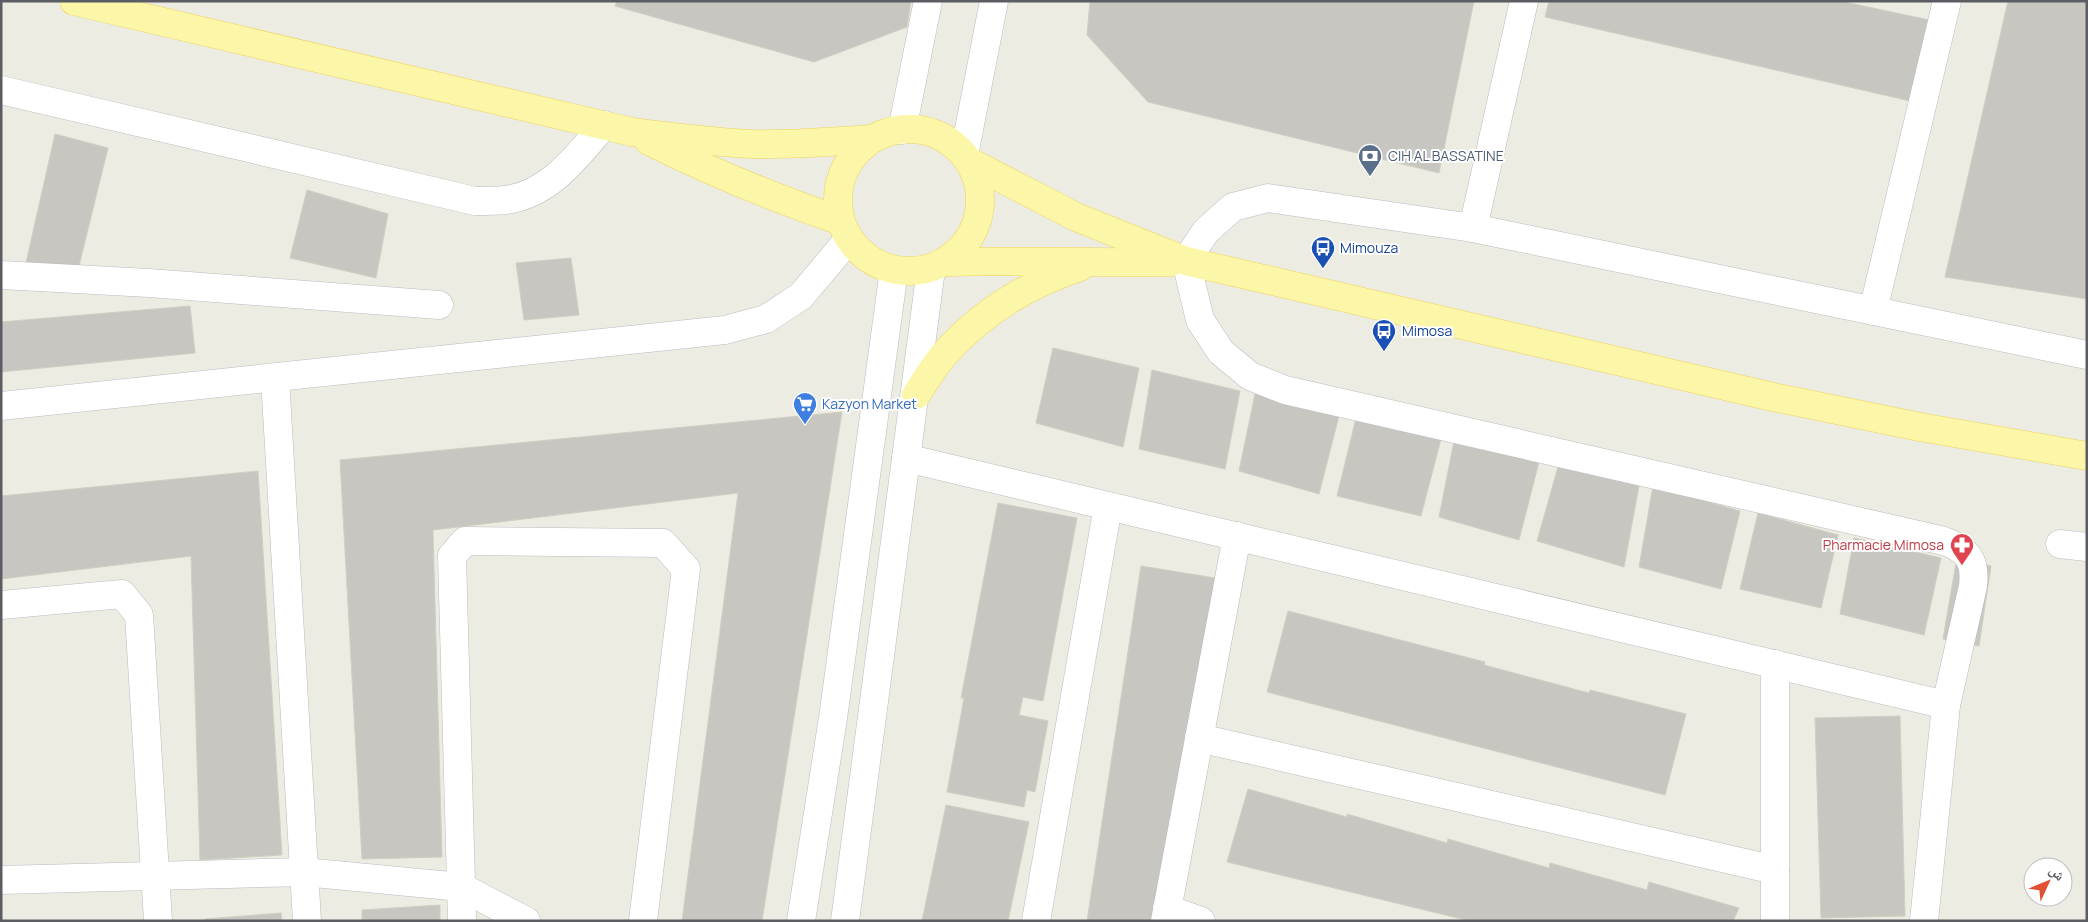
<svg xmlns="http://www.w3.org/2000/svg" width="2088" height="922" viewBox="0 0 2088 922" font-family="Manrope,'Noto Naskh Arabic',sans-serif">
<rect width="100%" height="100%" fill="#edece2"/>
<g fill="#c8c6c0" stroke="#d1cec1">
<path d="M617,1H911L907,27L814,62L615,6Z"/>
<path d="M1090,1H1474L1439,173L1148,102L1087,35Z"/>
<path d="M1549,1H1840L1934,21L1910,101L1545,17Z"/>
<path d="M2008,1H2087V299L1945,277Z"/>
<path d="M55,134L108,148L77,274L26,263Z"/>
<path d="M307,190L388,214L376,278L290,258Z"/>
<path d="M571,258L579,315L524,320L516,263Z"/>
<path d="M190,306L195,353L1,372V322Z"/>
<path d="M1053,348L1139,368L1123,447L1036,423Z"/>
<path d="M1152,370L1240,391L1225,469L1139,449Z"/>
<path d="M1255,394L1339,416L1319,494L1239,471Z"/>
<path d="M842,412L762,921H682L738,493L433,530L442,857L362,859L340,460Z"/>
<path d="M1356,418L1441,439L1421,516L1337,496Z"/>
<path d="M1454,441L1540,458L1519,540L1439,517Z"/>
<path d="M1558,467L1639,486L1624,567L1537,541Z"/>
<path d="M258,471L282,855L200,860L191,556L1,579V496Z"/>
<path d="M1653,486L1740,511L1721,589L1639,567Z"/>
<path d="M998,503L1077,518L1043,701L1023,697L1019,715L1048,721L1035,792L1027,790L1024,807L947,792L964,698H961Z"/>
<path d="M1758,513L1838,535L1821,608L1740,589Z"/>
<path d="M1854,538L1941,558L1924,635L1840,614Z"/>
<path d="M1957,557L1991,566L1979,646L1943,639Z"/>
<path d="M1141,566L1215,578L1162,921H1087Z"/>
<path d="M1288,611L1485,662L1484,665L1589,693L1590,690L1686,714L1665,795L1267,692Z"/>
<path d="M1900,716L1905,916L1821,918L1815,718Z"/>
<path d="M1248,789L1347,817V814L1447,843L1448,839L1549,868L1550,863L1647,890L1649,882L1739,908L1733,921H1470L1227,862Z"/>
<path d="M946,805L1029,822L1008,921H922Z"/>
<path d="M440,905V921H362V910Z"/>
<path d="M281,913L282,921H205V919Z"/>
</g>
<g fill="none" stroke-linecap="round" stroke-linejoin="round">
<g stroke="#babbc1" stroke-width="29">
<g id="street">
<path d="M1,90L475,201C485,201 495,201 506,200C550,194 577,156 604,125"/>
<path d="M902,130L928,1"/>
<path d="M964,155L994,1"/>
<path d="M1473,228L1524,1"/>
<path d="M1,275L149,283L439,305"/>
<path d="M1873,311L1947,1"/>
<path d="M275,378L307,921"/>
<path d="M1,406L725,330L766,319L801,296L849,239"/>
<path d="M906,458L1946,705"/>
<path d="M2060,544L2087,547"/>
<path d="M1,605L122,594L139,615L158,921"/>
<path d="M1775,664V921"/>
<path d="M1199,738L1775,870"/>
<path d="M1,880L304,872L461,887L526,921"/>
<path d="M1167,909L1201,921"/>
<path d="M462,921L452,556L465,541L663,543L686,569L643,921"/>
<path d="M801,921L833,718L894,270"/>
<path d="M845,921L931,269"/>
<path d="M1036,921L1108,506"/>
<path d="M1165,921L1237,536"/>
<path d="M1924,921L1946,705L1973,586C1976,560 1968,550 1944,541L1285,390L1250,376L1221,352L1200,320L1186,261L1206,231L1233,207L1268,198L1473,228L2087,355"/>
</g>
</g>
<g stroke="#edd35b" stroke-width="29">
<g id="primary">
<path d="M74,1L632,132C672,137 711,142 751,144C791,145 831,142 871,139"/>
<circle cx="909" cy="200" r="71"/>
<path d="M649,141C711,172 774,198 841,221"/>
<path d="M970,162L1076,217L1186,261L1773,397L1920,427L2087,456"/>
<path d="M948,262C1022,260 1097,263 1171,262"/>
<path d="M916,395C924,383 932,369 942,357C980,313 1025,285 1080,267"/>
</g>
</g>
<use href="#street" stroke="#fff" stroke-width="28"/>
<use href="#primary" stroke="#fcf7a8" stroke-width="28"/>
</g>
<defs>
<g id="bank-pin" transform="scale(1.25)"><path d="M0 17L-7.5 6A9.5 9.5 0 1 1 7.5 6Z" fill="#5c6f8a" stroke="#fff"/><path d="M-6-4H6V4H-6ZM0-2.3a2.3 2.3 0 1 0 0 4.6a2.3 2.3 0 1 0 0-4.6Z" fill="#fff"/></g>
<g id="bus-pin" transform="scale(1.25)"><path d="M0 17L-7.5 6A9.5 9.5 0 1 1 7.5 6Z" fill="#1a4fb4" stroke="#fff"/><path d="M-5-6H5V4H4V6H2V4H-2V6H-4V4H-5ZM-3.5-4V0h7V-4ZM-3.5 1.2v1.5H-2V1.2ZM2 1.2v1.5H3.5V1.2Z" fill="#fff"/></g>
<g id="supermarket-pin" transform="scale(1.25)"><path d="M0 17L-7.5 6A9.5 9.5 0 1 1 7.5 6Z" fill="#3f7fe0" stroke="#fff"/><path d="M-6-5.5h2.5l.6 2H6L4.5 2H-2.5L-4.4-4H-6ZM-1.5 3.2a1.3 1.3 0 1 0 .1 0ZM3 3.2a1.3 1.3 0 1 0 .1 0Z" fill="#fff"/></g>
<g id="pharmacy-pin" transform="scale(1.25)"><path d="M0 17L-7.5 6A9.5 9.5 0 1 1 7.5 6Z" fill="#e0444e" stroke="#fff"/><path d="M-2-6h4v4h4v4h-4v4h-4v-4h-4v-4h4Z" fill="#fff"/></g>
</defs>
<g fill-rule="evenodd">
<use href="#bank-pin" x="1370" y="156"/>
<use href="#bus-pin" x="1323" y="248"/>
<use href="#bus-pin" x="1384" y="331"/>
<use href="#supermarket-pin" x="805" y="404"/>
<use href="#pharmacy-pin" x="1962" y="545"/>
</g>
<g text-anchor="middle" stroke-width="4" stroke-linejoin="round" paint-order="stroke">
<g font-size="14" fill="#4e5e75" stroke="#fff" text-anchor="start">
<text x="1388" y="161">CIH AL BASSATINE</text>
</g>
<g font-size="14" fill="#164399" stroke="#fff" text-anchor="start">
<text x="1340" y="253">Mimouza</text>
<text x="1402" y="336">Mimosa</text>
</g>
<g font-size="14" fill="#366cbe" stroke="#fff" text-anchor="start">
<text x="822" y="409">Kazyon Market</text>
</g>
<g font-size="14" fill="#be3a42" stroke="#fff" text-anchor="end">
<text x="1944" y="550">Pharmacie Mimosa</text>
</g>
</g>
<rect width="2088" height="922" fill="none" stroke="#5b5d63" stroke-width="5"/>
<g transform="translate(2048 882) rotate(46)"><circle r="24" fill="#ffffff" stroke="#bdbec1"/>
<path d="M0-4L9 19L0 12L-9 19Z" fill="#e45132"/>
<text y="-8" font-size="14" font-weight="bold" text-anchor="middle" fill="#5b5d63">ش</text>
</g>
</svg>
